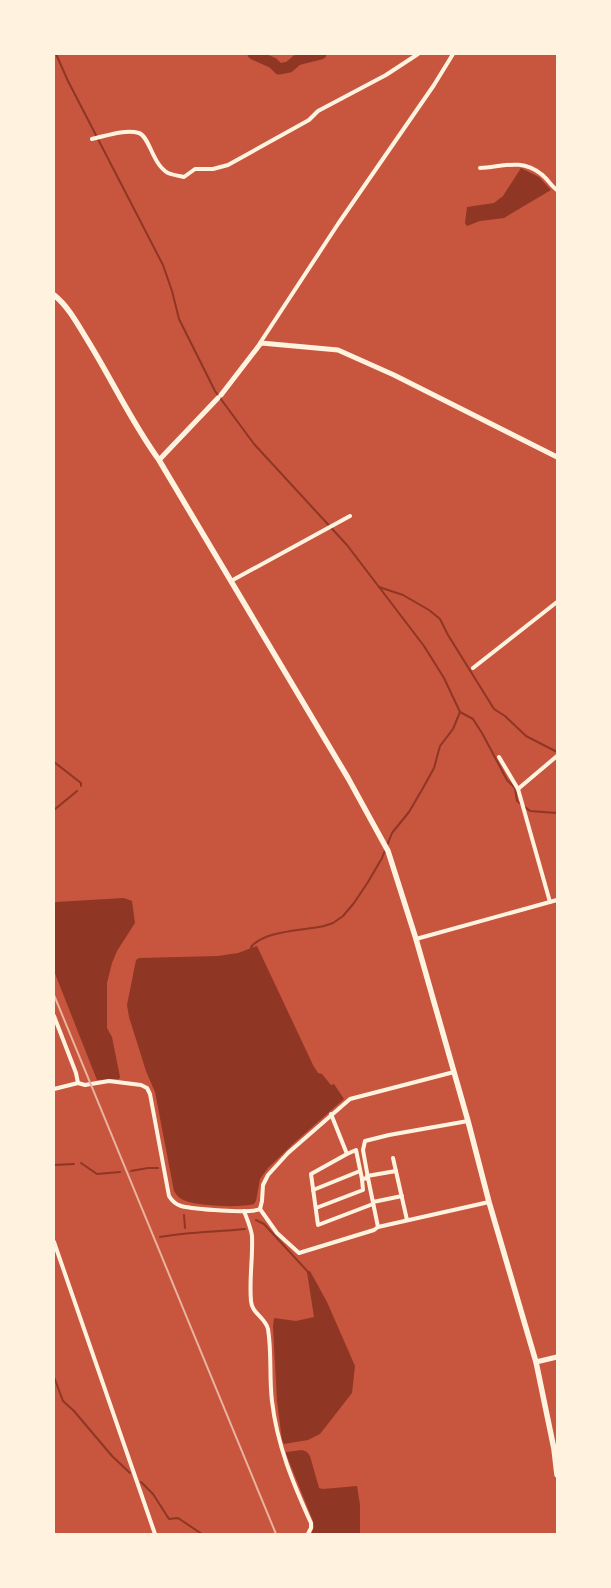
<svg xmlns="http://www.w3.org/2000/svg" width="611" height="1588" viewBox="0 0 611 1588" font-family="'Exo 2',sans-serif">
<rect width="100%" height="100%" fill="#c8553d"/>
<g fill="#8f3625">
<path d="M521,168L539,177L551,190L504,218L480,221L467,226L465,223L467,207L494,203L503,196Z"/>
<path d="M124,898L132,901L135,923L117,951L112,963L107,983V1028L112,1037L120,1077L119,1079L97,1080L54,971V903L56,902Z"/>
<path d="M257,946L313,1065L318,1073L322,1074L331,1085L334,1084L344,1099L294,1143L268,1168L260,1179L256,1201L254,1204C240,1208 200,1206 186,1201C180,1199 177,1196 174,1191L155,1092L146,1071L129,1017L127,1005L136,960L139,958L218,956L238,953Z"/>
<path d="M310,1271L327,1302L355,1366L352,1393L320,1434L308,1440L284,1444L282,1440L277,1401L273,1327L274,1318L296,1321L314,1317L307,1272Z"/>
<path d="M302,1450L307,1452L310,1456L319,1488L323,1489L357,1486L360,1505V1534H311L314,1527L313,1521L286,1454V1452Z"/>
</g>
<g fill="none" stroke-linecap="round" stroke-linejoin="round">
<g stroke="#8f3625" stroke-width="2">
<path d="M56,54L68,81L163,265L172,291L179,319L215,391L254,444L347,545L424,646L444,678L460,712L473,719L482,733L507,780L515,788L517,801L521,804"/>
<path d="M379,587L403,595L429,610L440,619L448,635L494,709L505,716L526,736L557,752"/>
<path d="M54,762L81,783V786"/>
<path d="M525,807L530,811L557,813"/>
<path d="M54,810L77,791"/>
<path d="M251,950V947C265,930 302,931 324,926L333,923L343,916L354,903L368,882L382,858L392,833L409,812L423,788L434,768L440,746L453,729L460,712"/>
<path d="M81,1163L97,1174L120,1172"/>
<path d="M54,1165L74,1164"/>
<path d="M131,1171L148,1168H158"/>
<path d="M184,1215L185,1228"/>
<path d="M256,1220L264,1224L309,1273"/>
<path d="M160,1237C188,1232 217,1232 245,1229"/>
<path d="M54,1377L63,1401L74,1411L112,1456L130,1473"/>
<path d="M141,1482L153,1494L169,1519L178,1518L202,1534"/>
</g>
<path stroke="#8f3625" stroke-width="11" d="M253,54L273,63L279,69L289,67L297,60L321,54"/>
<g stroke="#fff3e0" stroke-width="4">
<path d="M92,139C106,136 124,129 139,133C150,137 152,164 168,173C173,175 179,176 184,177L195,169H213L228,165L309,120L318,111L386,75L418,54"/>
<path d="M480,168C502,167 521,158 541,174C547,178 551,186 557,190"/>
<path d="M260,343L338,224L434,85L453,54"/>
<path d="M231,581L350,516"/>
<path d="M473,668L557,602"/>
<path d="M499,757L518,789L550,902"/>
<path d="M518,789L557,756"/>
<path d="M416,939L557,900"/>
<path d="M54,1016L76,1073L78,1083"/>
<path d="M54,1089L78,1083L85,1085L109,1081L141,1085L147,1088L150,1094L169,1196C172,1201 175,1204 181,1206C193,1209 250,1214 260,1209"/>
<path d="M331,1114L347,1154L356,1150L362,1179L368,1178L378,1227"/>
<path d="M347,1154L311,1174L318,1225L373,1204"/>
<path d="M393,1158L407,1220"/>
<path d="M367,1176L396,1171"/>
<path d="M368,1178L363,1150L365,1141L389,1135L468,1121"/>
<path d="M313,1190L360,1171"/>
<path d="M373,1202L402,1196"/>
<path d="M316,1208L363,1190L362,1179"/>
<path d="M260,1209L277,1233L299,1253L374,1230L378,1227L489,1202"/>
<path d="M260,1209L262,1201L263,1185L268,1175L288,1153L350,1099L454,1072"/>
<path d="M244,1211C247,1219 251,1228 252,1236C253,1258 249,1279 251,1301C252,1314 265,1317 268,1329C272,1353 269,1377 272,1401C277,1445 293,1483 311,1523V1528L308,1534"/>
<path d="M54,1242L155,1534"/>
</g>
<g stroke="#fff3e0" stroke-width="5">
<path d="M221,395L261,343L338,350L394,375L557,457"/>
<path d="M159,460L218,398"/>
<path d="M536,1362L557,1357"/>
</g>
<path stroke="#fff3e0" stroke-width="5.5" d="M54,295C69,307 78,325 88,341C112,380 132,423 159,460L348,778L388,851L416,939L468,1121L489,1202L536,1362L554,1449L557,1475"/>
<path stroke="#e9b49f" stroke-width="2" d="M54,995L276,1534"/>
</g>
<rect width="611" height="1588" fill="none" stroke="#fff3e0" stroke-width="110"/>
</svg>
